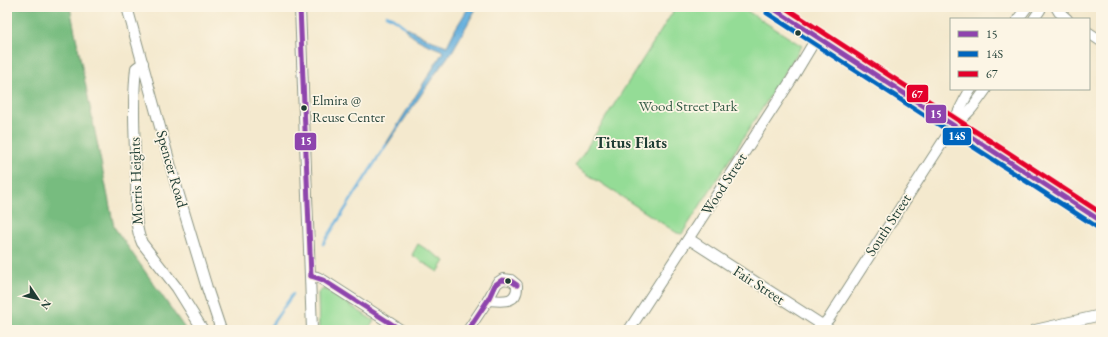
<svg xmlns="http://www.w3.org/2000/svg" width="1108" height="337" viewBox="0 0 1108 337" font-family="'EB Garamond',serif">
<rect width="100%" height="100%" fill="#fcf5e5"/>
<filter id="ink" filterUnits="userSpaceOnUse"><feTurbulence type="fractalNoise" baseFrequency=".025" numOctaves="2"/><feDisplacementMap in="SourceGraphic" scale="8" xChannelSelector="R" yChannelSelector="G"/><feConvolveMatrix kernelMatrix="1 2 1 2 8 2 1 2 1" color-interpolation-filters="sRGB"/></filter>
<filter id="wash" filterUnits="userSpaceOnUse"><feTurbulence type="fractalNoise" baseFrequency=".012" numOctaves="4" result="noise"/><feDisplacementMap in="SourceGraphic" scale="16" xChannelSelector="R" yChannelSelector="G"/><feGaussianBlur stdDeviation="0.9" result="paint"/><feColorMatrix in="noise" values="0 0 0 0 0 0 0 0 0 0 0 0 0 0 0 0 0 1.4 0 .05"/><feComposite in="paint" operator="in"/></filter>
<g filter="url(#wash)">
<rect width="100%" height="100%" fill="#f4e9ce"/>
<g fill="#94dc96" stroke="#5a8c65">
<path d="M676,7H741L802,46L682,234L677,233L575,166Z"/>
<path d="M418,244L445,261L438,272L412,255Z"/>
<path d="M323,289L327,290L374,321L368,330H319L318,296V293Z"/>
</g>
<path fill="#77bc7f" stroke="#4b7c5a" d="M7,7H70L114,227L186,330H10L7,326Z"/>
<path fill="#66b0de" stroke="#427689" d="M469,7H477L453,50L435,74L385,148L384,147L443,52L441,50C429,45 409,38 403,26L430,40L447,46L456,28Z"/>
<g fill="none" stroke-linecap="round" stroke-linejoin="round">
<g stroke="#66b0de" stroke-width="2.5">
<path d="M386,15L393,18L405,27"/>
<path d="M323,244L386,145"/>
<path d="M268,330L293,294"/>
</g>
</g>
</g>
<g filter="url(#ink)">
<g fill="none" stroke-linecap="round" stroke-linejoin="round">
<g stroke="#8a9381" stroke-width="12">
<g id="minor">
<path d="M127,7L176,185L207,288L221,330"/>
<path d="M300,7L312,330"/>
<path d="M1056,7L1059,12L1067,19"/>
<path d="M1018,19L1027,7"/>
<path d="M1034,19L1040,10L1041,7"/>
<path d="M1089,33L1101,41"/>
<path d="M143,63L136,68C132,105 135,142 136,179C137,201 133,223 142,243L177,288L203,330"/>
<path d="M953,125C970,113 974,106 986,89"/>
<path d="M689,239L830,330"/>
<path d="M311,276L317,277L323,280L401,330"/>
<path d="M503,279L511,280L517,285C518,304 502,301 488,300L497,283Z"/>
<path d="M468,330L488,300"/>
<path d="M629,330L790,82L817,37"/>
<path d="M819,330L830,317L946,137C955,121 961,104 971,89"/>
<path d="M1035,330L1101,315"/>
</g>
</g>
<g stroke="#8a9381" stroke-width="17">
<path id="highway" d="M771,7L1101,221"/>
</g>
<use href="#minor" stroke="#fff" stroke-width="10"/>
<use href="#highway" stroke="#fff" stroke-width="15"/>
<g stroke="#fcf5e5" stroke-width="8">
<g id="bus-1">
<path d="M300,7L311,276"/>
<path d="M771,7L1101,221"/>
<path d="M311,276L323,280L401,330"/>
<path d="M488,300L495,285L502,280L511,281L517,285"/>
<path d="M468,330L488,300"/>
</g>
</g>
<g stroke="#fcf5e5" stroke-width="8">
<path id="bus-2" d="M767,13L1097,227"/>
</g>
<g stroke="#fcf5e5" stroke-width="8">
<path id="bus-3" d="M784,7L1101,213"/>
</g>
<use href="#bus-1" stroke="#8e44ad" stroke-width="5"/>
<use href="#bus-2" stroke="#0065bd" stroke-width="5"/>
<use href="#bus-3" stroke="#e4002b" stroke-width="5"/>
</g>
</g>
<g fill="#1f3d34" stroke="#fcf5e5" stroke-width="1.5">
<circle cx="798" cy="33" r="3.5"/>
<circle cx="304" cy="108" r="3.5"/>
<circle cx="508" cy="281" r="3.5"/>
</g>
<g text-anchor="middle" stroke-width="3.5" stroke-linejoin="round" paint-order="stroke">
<g font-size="14" fill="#1f3d34" stroke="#fcf5e5" text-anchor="start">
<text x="312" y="105">Elmira @<tspan x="312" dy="17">Reuse Center</tspan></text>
</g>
<g font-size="15" fill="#365d48" stroke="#fcf5e5">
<text x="688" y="111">Wood Street Park</text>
</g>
<g font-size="15" fill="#1f3d34" stroke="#fcf5e5">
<text transform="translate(172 169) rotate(74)" y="5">Spencer Road</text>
<text transform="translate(136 181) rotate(-92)" y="5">Morris Heights</text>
<text transform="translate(724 184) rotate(-57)" y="5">Wood Street</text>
<text transform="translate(888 225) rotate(-57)" y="5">South Street</text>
<text transform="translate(759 285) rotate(33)" y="5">Fair Street</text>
</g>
<g font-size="16" font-weight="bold" fill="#1f3d34" stroke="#fcf5e5">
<text x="631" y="148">Titus Flats</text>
</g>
</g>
<g stroke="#fcf5e5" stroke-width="1.5">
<rect x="906" y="84" width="23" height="19" rx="4" fill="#e4002b"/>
<rect x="925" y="104" width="22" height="20" rx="4" fill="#8e44ad"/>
<rect x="942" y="127" width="30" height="19" rx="4" fill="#0065bd"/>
<rect x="294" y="132" width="23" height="19" rx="4" fill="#8e44ad"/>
</g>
<g font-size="11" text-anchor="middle" font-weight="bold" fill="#fff">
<text x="917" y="98">67</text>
<text x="936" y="118">15</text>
<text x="957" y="140">14S</text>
<text x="306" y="145">15</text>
</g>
<rect width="1108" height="337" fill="none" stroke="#fcf5e5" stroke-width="24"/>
<rect x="950" y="18" width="140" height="72" fill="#fcf5e5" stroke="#a4ab9e"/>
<rect x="958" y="31" width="20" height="6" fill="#8e44ad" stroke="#a4ab9e"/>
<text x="986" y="38" font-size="12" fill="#1f3d34">15</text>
<rect x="958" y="51" width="20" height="6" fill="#0065bd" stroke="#a4ab9e"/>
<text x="986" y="58" font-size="12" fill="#1f3d34">14S</text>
<rect x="958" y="71" width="20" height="6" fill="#e4002b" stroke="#a4ab9e"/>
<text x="986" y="78" font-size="12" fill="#1f3d34">67</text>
<g transform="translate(38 299) rotate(125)" stroke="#fcf5e5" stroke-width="3" paint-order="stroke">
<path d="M0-3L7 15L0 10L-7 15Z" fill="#1f3d34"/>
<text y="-6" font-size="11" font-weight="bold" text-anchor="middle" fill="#1f3d34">N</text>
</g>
</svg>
